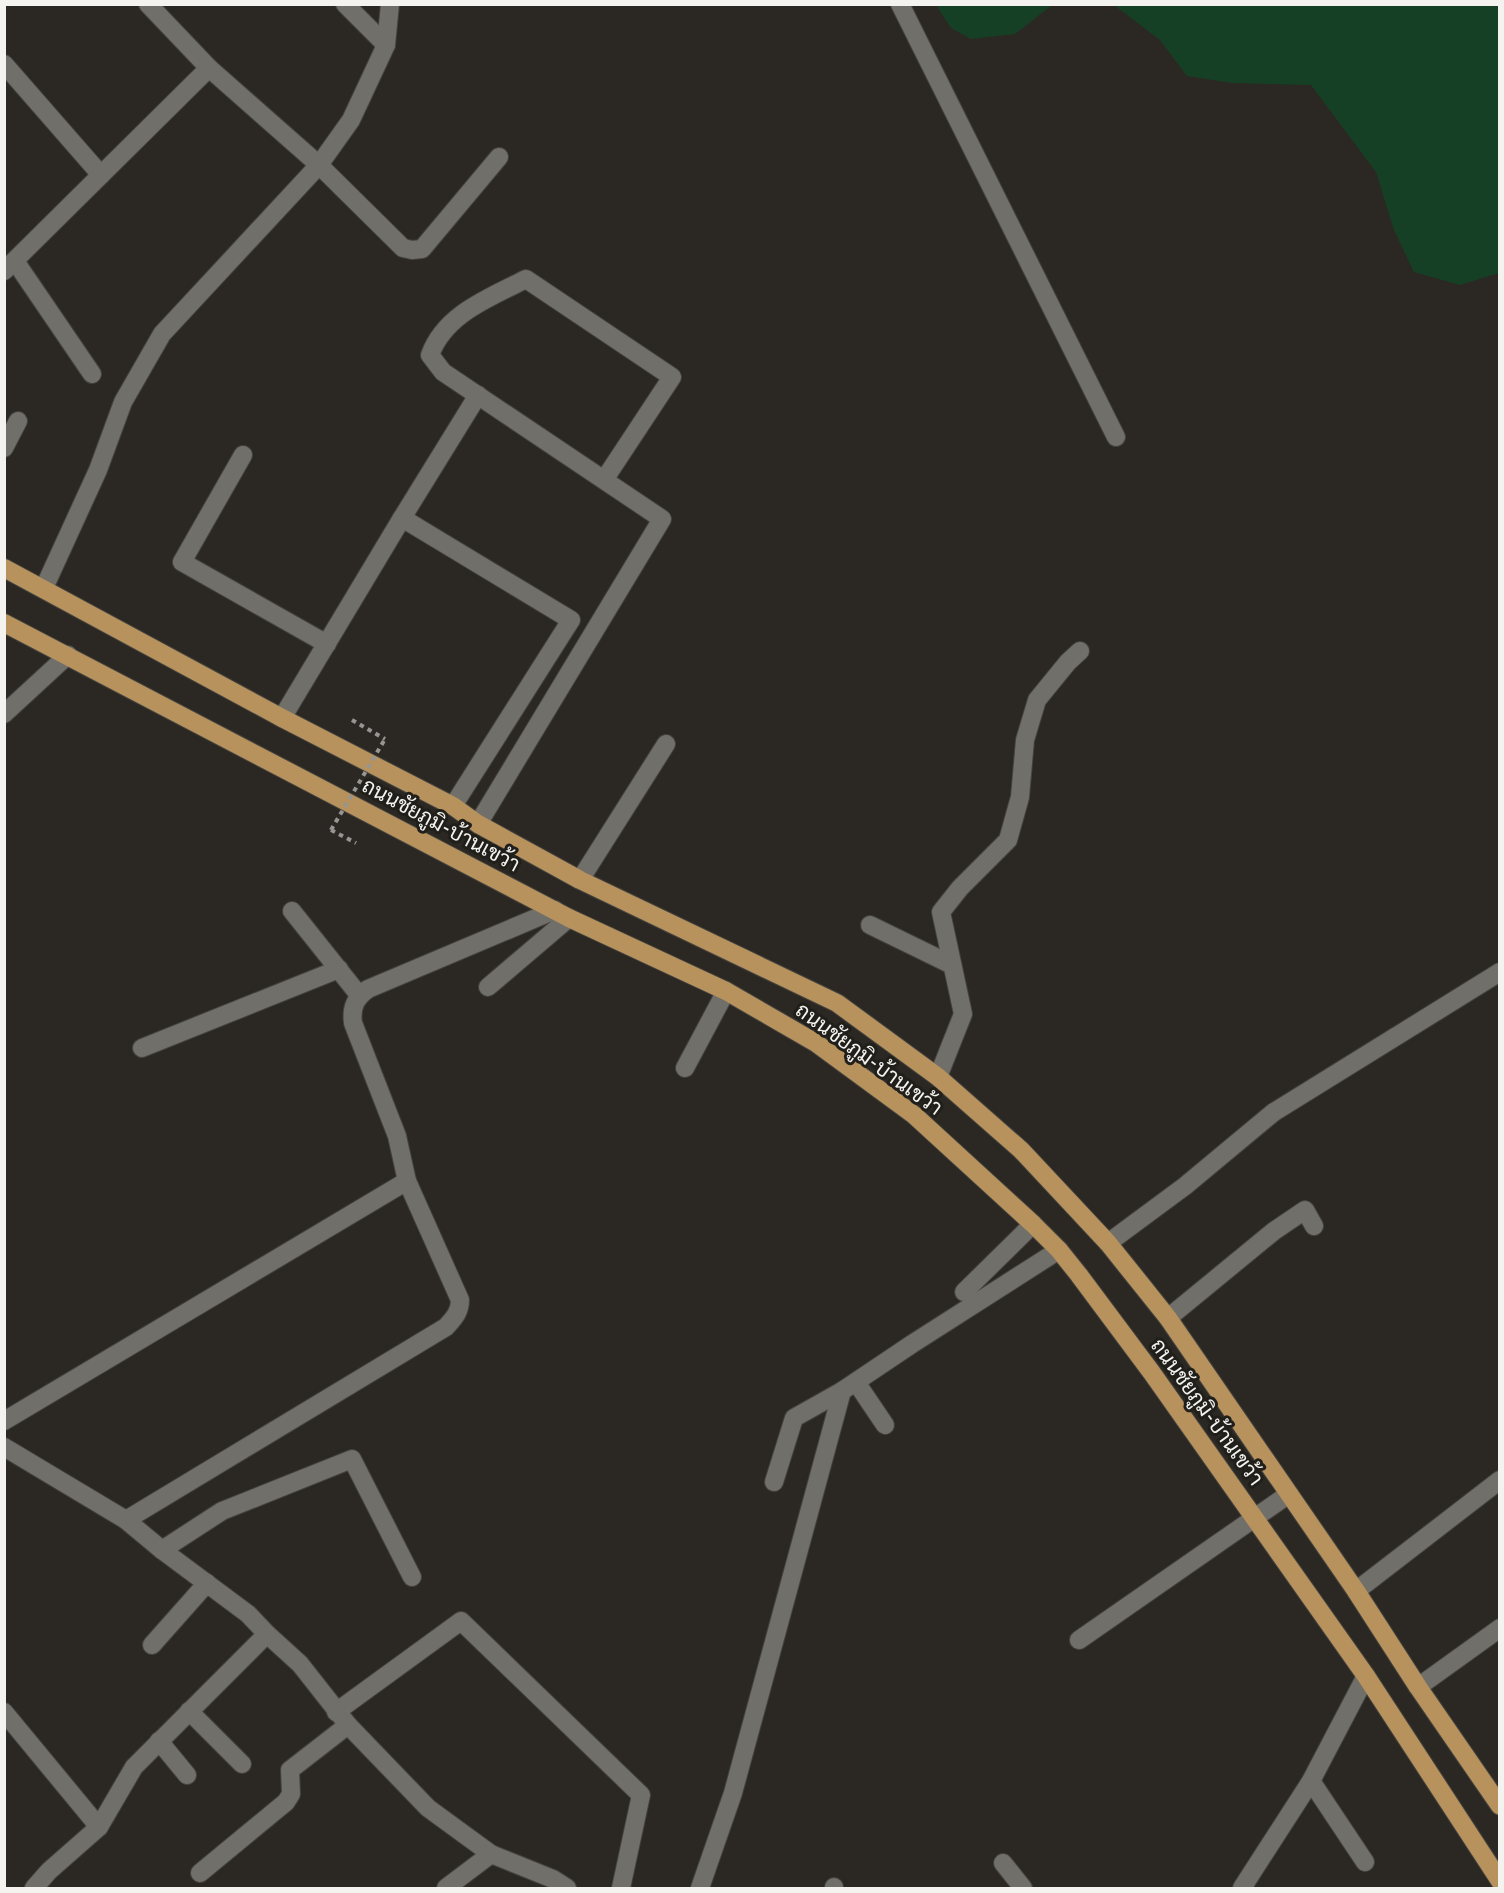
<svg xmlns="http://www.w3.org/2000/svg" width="1504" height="1893" viewBox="0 0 1504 1893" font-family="Overpass,Sarabun,sans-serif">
<rect width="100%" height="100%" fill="#2b2823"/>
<g fill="#164025">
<path d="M936,5H1052L1015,34L971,39L951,28Z"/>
<path d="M1114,5H1499V273L1460,285L1414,272L1394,230L1376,172L1311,85L1232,83L1187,76L1160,40Z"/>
</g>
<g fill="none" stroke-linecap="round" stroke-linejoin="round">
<g stroke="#44433f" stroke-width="20">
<g id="minor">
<path d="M148,4L209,68L319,165L403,248L412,250L422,249L499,157"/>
<path d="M345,4L386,45"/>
<path d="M900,4L1116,437"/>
<path d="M4,64L101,175"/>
<path d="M15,261L92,374"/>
<path d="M4,271L209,68"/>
<path d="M4,448L18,421"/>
<path d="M243,455L182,562L327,644"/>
<path d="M402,518L478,395"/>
<path d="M44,588L98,470L123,402L162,334L319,165L351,120L386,45L390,4"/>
<path d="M4,714L68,655"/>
<path d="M282,718L402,518L571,620L453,806"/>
<path d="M478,824L662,519L443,372L430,355C445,314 489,298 526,279L672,377L604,480"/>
<path d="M580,880L666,744"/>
<path d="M292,911L359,995"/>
<path d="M870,925L952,965"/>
<path d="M488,987L569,918"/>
<path d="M142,1048L339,969"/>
<path d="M685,1068L726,991"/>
<path d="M938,1077L963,1014L941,912L960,888L1008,840L1020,797L1025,740L1037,700L1068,662L1080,651"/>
<path d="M1108,1243L1185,1186L1274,1112L1500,972"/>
<path d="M964,1292L1033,1224"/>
<path d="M1168,1318L1274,1231L1305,1210L1314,1226"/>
<path d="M856,1382L885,1425"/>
<path d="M4,1421L407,1181"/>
<path d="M4,1447L126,1520L162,1550L248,1614L267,1634L300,1664L348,1725L428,1808L491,1854L553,1879L567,1888"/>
<path d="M774,1482L794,1418L842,1391"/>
<path d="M126,1520L446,1327C454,1318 460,1312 460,1300L407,1181L397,1136L353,1023C351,1008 355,998 368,989L555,910"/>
<path d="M162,1550L222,1511L352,1459L412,1577"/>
<path d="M1356,1591L1500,1480"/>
<path d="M1079,1640L1289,1494"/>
<path d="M152,1645L207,1583"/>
<path d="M1418,1687L1500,1628"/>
<path d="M189,1711L242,1764"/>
<path d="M4,1712L99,1827"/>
<path d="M336,1712L461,1621L641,1795L621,1888"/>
<path d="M159,1741L187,1775"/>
<path d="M1311,1781L1365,1862"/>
<path d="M1003,1863L1023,1888"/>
<path d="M200,1873L286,1802L291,1794L290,1770L348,1725"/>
<path d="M834,1887V1888"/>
<path d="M34,1888L49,1871L99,1827L134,1767L267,1634"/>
<path d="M446,1888L491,1854"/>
<path d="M700,1888L733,1793L842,1391L912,1344L1059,1250"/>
<path d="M1242,1888L1311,1781L1366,1676"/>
</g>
</g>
<g stroke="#44433f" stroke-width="20">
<g id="major">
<path d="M4,568L282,718L453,806L478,824L580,880L837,1003L938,1077L1021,1150L1108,1243L1168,1318L1356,1591L1418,1687L1500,1806"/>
<path d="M4,623L569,918L726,991L816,1043L914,1115L1033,1224L1059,1250L1079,1275L1152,1373L1366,1676L1500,1881"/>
</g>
</g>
<g stroke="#979591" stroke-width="4" stroke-dasharray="4.5 4.5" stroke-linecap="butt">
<path d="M352,720L385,739"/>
<path d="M331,830L356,843"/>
</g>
<use href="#minor" stroke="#716f69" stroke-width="18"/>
<use href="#major" stroke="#b7925d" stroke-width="18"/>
<path stroke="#979591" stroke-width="4" stroke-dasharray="4.5 4.5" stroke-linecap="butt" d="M331,830L385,739"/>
</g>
<g text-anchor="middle" stroke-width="6" stroke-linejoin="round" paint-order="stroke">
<g font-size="21" fill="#f4f3ef" stroke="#211f1a">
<text transform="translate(441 825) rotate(28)" y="7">ถนนชัยภูมิ-บ้านเขว้า</text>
<text transform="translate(869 1059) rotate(36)" y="7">ถนนชัยภูมิ-บ้านเขว้า</text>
<text transform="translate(1207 1412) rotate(54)" y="7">ถนนชัยภูมิ-บ้านเขว้า</text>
</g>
</g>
<rect width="1504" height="1893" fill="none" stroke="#f4f3ef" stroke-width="12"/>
</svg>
